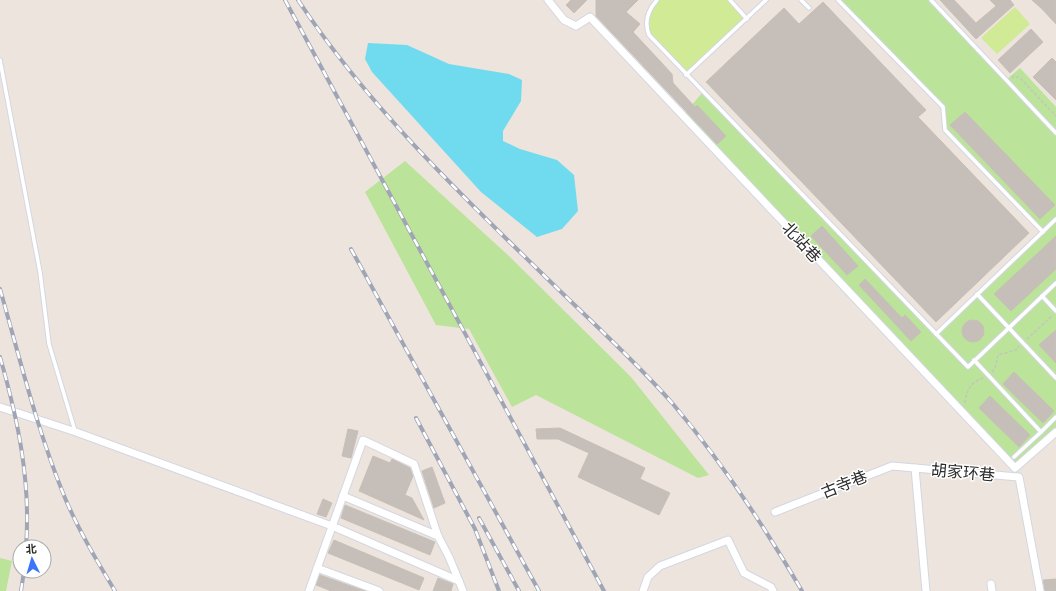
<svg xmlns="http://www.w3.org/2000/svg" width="1056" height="591" viewBox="0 0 1056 591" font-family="'Alegreya Sans','Noto Sans SC',sans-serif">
<rect width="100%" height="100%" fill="#ede4dd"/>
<g fill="#bbe399">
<path d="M838,0H931L1006,80L1020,68L1056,107V432L1015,468L683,115L703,92L936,334L1042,232L945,130L943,107Z"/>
<path d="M405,161L510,257L631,377L709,475L698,478L536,395L512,407L469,329L436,325L365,192Z"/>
<path d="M0,558L12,561L6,591H0Z"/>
</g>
<g fill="#d0ea95">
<path d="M657,0H730L747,19L686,75C665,52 629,31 657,0Z"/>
<path d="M1015,7L1030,24L997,54L981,38Z"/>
</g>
<path fill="#70dbef" d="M368,43L407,45L449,64L509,74L522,80L521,101L503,131V141L520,149L557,160L574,175L578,211L562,229L537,237L481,192L372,72L365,59Z"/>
<g fill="#c5beb9" stroke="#c8c0b6">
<path d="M571,0H587L574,13L566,5Z"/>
<path d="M596,0H638L626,12L640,24L633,32L672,74L673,83L695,107L697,105L726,136L717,144L596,16Z"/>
<path d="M940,0H954L976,23L996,6L990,0H1010L1014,5L976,39Z"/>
<path d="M1032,0H1056V24L1042,9Z"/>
<path d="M823,2L926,110L918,117L1029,233L936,322L706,82L784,8L799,24Z"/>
<path d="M1031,29L1043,42L1010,73L998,60Z"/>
<path d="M1052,58L1056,62V100L1033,77Z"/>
<path d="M965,112L1055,205L1040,219L950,125Z"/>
<path d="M822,226L858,266L847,275L811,236Z"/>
<path d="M1056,236V269L1011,311L994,294Z"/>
<path d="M865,279L902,318L905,315L921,332L911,341L859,285Z"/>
<circle cx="973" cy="331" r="11"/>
<path d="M1056,330V363L1039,345Z"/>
<path d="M1014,372L1054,411L1043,423L1003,384Z"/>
<path d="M990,396L1030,435L1019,447L979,408Z"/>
<path d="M560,428L645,468L640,479L670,493L659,515L578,477L589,453L558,439H537L536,429Z"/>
<path d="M348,429L358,431L351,458L342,456Z"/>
<path d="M373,456L390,463L392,459L410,468L413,476L405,495L412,498L424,520L359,491Z"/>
<path d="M432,467L445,503L434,508L422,471Z"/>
<path d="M323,499L332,503L326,517L317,514Z"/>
<path d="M345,505L435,542L430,555L341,518Z"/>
<path d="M334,540L424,578L419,590L328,553Z"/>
<path d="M320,575L365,591H331L316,585Z"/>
<path d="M438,578L453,584L451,591H433Z"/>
<path d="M1056,579V591H1045L1043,580Z"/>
</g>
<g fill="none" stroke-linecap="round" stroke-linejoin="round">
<g stroke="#d2d7e3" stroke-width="5.5">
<g id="lane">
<path d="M657,0C648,10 644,22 649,35L968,367L1056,283"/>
<path d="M730,0L747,19"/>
<path d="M801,0L809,8"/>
<path d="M838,0L943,107L945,130L1043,232"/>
<path d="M931,0L1056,133"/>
<path d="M0,60L40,272L49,344L75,431"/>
<path d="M686,75L766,0"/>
<path d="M977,294L1056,378"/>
<path d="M1042,296L1056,311"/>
<path d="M936,334L1056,219"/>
<path d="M974,360L1041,432L1056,417"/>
<path d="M1014,457L1041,432"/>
</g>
</g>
<g stroke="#d2d7e3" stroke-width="9">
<g id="street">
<path d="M548,0L564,20L576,26L590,17L1015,468L1056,432"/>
<path d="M0,407L76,432L332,526L459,581"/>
<path d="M915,468L926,591"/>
<path d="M343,496L438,536"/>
<path d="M775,512L892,466L1019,477L1040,591"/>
<path d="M317,568L379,591"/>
<path d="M991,584L992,591"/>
<path d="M309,591L363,440L414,464L438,536L449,557L463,591"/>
<path d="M643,591L648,577L660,566L728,540L744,573L771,587L773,591"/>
</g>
</g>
<g stroke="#c4c4c4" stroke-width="1.5" stroke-dasharray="3 2" stroke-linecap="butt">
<path d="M1012,78L1014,76L1020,78L1056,116"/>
<path d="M1027,339L1053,315"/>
<path d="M992,372L995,368L998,355L1016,350L1019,346"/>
<path d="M965,403C967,389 970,383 983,378"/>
</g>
<use href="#lane" stroke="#fff" stroke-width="3.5"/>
<use href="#street" stroke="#fff" stroke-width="7"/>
<g stroke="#9fa5b5" stroke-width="4">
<g id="rail">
<path d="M285,0L604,591"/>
<path d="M298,0C370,109 464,198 557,288C596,326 637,363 673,404C722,462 764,526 802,591"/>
<path d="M351,249L539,591"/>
<path d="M0,289C20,359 37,430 65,498C79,531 97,561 115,591"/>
<path d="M0,357C18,420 31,481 26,547"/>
<path d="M416,418L475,529L499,591"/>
<path d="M479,518L519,591"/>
<path d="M21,591L24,571"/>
</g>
</g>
<use href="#rail" stroke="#fff" stroke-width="2.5" stroke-dasharray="8" stroke-linecap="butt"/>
</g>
<g text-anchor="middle" stroke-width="3" stroke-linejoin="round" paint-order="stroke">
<g font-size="16" fill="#2b2b2b" stroke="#fff">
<text transform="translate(802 242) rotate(47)" y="6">北站巷</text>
<text transform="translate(963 472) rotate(5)" y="6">胡家环巷</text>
<text transform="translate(844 484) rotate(-22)" y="6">古寺巷</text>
</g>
</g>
<g transform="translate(32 559) rotate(355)"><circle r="19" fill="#ffffff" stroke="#aaaaaa"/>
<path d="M0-3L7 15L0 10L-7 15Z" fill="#3d75fa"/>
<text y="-6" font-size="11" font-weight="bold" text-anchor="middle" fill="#2b2b2b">北</text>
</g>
</svg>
